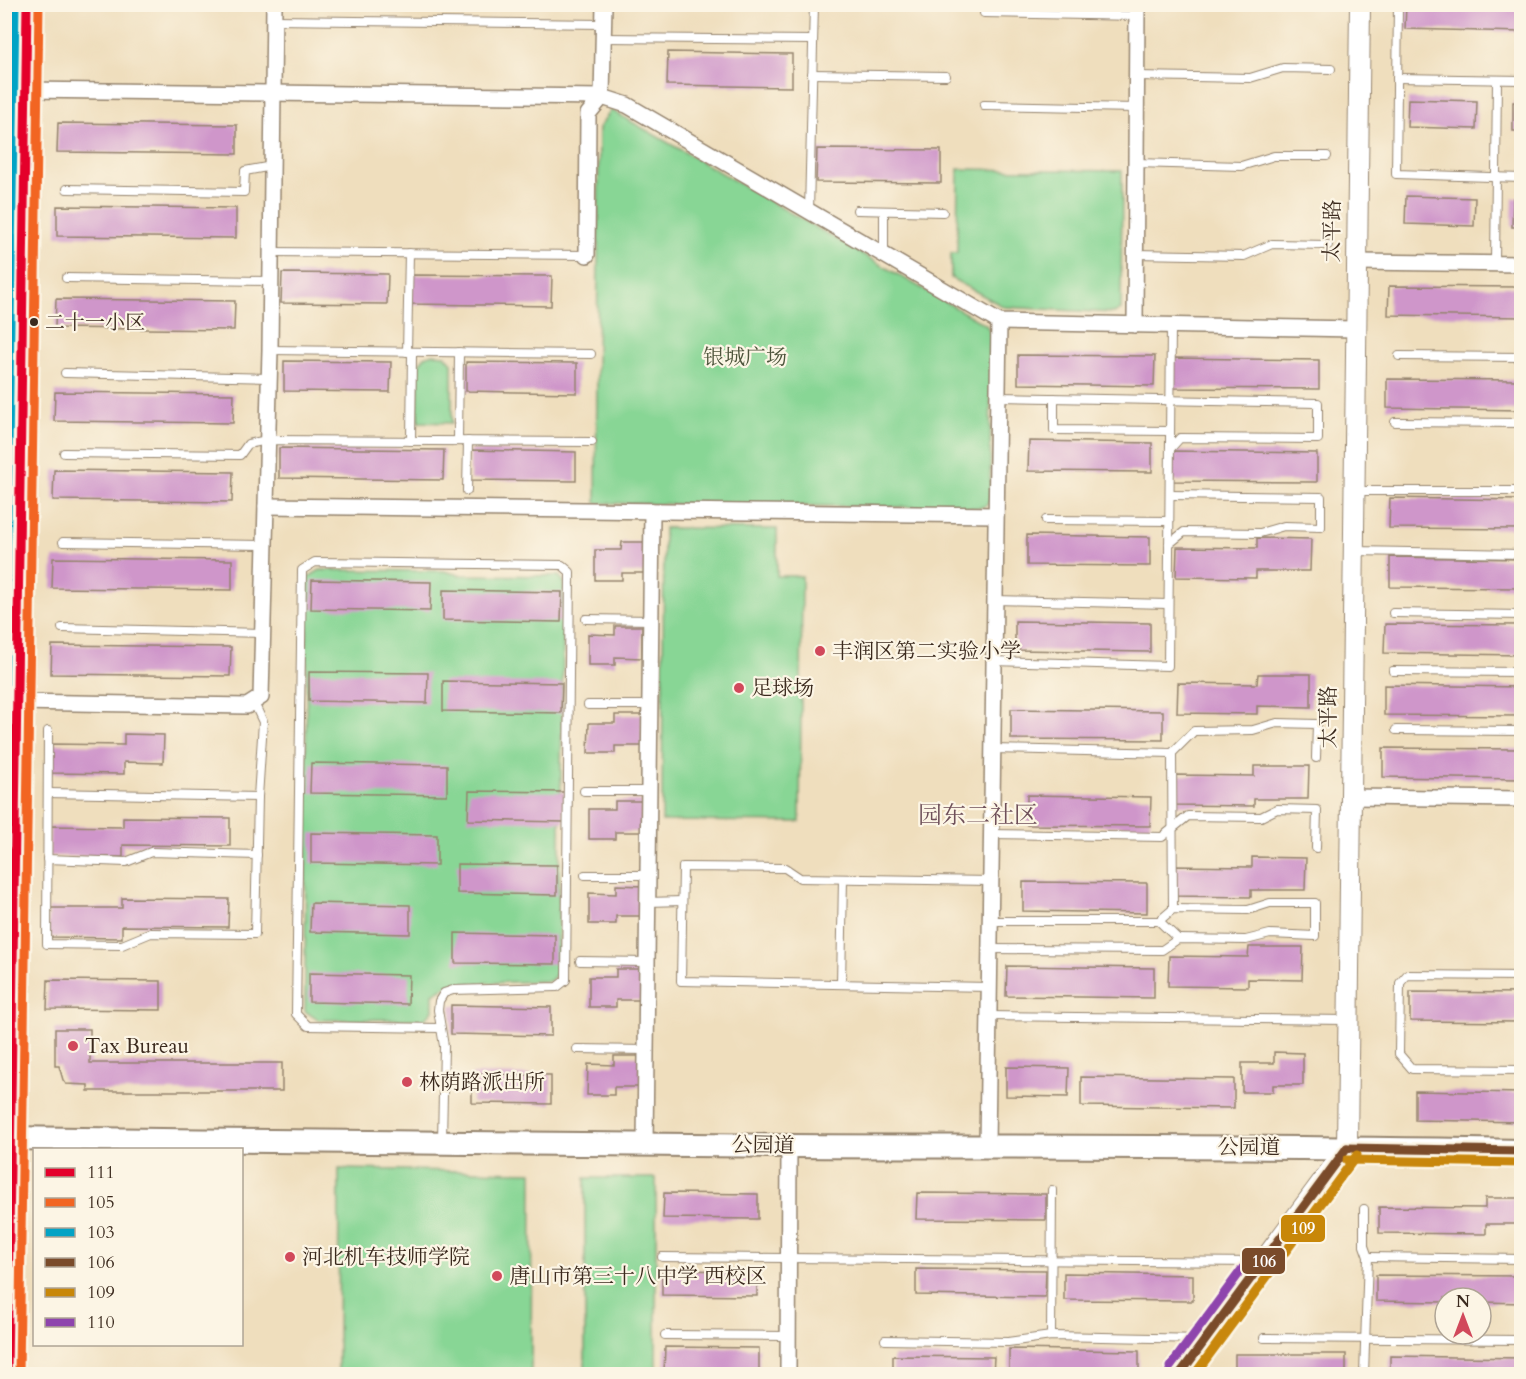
<svg xmlns="http://www.w3.org/2000/svg" width="1526" height="1379" viewBox="0 0 1526 1379" font-family="Cardo,'Noto Serif SC',serif">
<rect width="100%" height="100%" fill="#fcf5e5"/>
<filter id="ink" filterUnits="userSpaceOnUse"><feTurbulence type="fractalNoise" baseFrequency=".0167" numOctaves="2"/><feDisplacementMap in="SourceGraphic" scale="12" xChannelSelector="R" yChannelSelector="G"/><feConvolveMatrix kernelMatrix="1 2 1 2 8 2 1 2 1" color-interpolation-filters="sRGB"/></filter>
<filter id="wash" filterUnits="userSpaceOnUse"><feTurbulence type="fractalNoise" baseFrequency=".008" numOctaves="4" result="noise"/><feDisplacementMap in="SourceGraphic" scale="24" xChannelSelector="R" yChannelSelector="G"/><feGaussianBlur stdDeviation="1.35" result="paint"/><feColorMatrix in="noise" values="0 0 0 0 0 0 0 0 0 0 0 0 0 0 0 0 0 1.4 0 .05"/><feComposite in="paint" operator="in"/></filter>
<g filter="url(#wash)">
<rect width="100%" height="100%" fill="#efdebd"/>
<g fill="#88d695" stroke="#62805a" stroke-width="1.5">
<path d="M611,110L986,325L991,334L990,499L987,505L980,508L596,503L599,128Z"/>
<path d="M958,169L1122,171L1121,309L1114,313L1004,307L951,278V253H957Z"/>
<path d="M433,354L445,355L452,363V423L418,422L419,364L425,357Z"/>
<path d="M664,528L777,529V576H802L800,822L662,821Z"/>
<path d="M320,570L444,571L459,575L559,576L564,582L558,973L550,981L450,984L433,994V1010L425,1019L318,1020L305,1011L307,578Z"/>
<path d="M339,1169L532,1172L531,1374H338Z"/>
<rect x="585" y="1178" width="71" height="196"/>
</g>
<g id="blocks">
<g fill="#cf96ca">
<path d="M1406,4H1522V32L1405,29Z"/>
<path d="M668,52L792,54V87L667,85Z"/>
<path d="M1408,99L1477,101L1476,129L1407,127Z"/>
<rect x="1513" y="102" width="9" height="29"/>
<path d="M58,123L237,125V154L57,152Z"/>
<path d="M817,149L941,150V183L816,182Z"/>
<path d="M1406,196L1475,198L1474,226L1405,224Z"/>
<path d="M1513,198H1522V227H1512Z"/>
<path d="M57,206L236,208V238L57,236Z"/>
<path d="M282,273L388,274L387,304L281,303Z"/>
<path d="M412,275L552,276L551,306L411,304Z"/>
<path d="M1389,286L1522,287V317L1388,315Z"/>
<path d="M56,299L235,301L234,330L55,328Z"/>
<path d="M1018,355L1155,356L1154,386L1018,384Z"/>
<path d="M1172,358L1319,360V389L1171,388Z"/>
<path d="M284,361L391,362L390,392L284,391Z"/>
<path d="M466,362L577,363V393L466,391Z"/>
<path d="M1387,379L1522,380V410L1387,408Z"/>
<path d="M55,392L234,394L233,423L54,421Z"/>
<path d="M1029,441L1152,443V472L1028,471Z"/>
<path d="M279,448L444,450L443,480L279,478Z"/>
<path d="M470,450L576,452V481L470,480Z"/>
<path d="M1171,451L1317,453V482L1170,481Z"/>
<path d="M54,470L233,472L232,502L53,500Z"/>
<path d="M1390,498L1522,500V529L1389,528Z"/>
<path d="M1027,535L1150,537V566L1027,565Z"/>
<path d="M1257,538L1311,539L1310,571H1256V578L1176,577L1177,547L1257,548Z"/>
<path d="M622,542H649V573H622V580H595V550H621Z"/>
<path d="M1390,557L1522,559V588L1390,587Z"/>
<path d="M53,558L232,560V590L52,588Z"/>
<path d="M312,580L431,582L430,611L311,609Z"/>
<path d="M443,590L562,592L561,622L443,620Z"/>
<path d="M1015,621L1150,623V652L1015,650Z"/>
<path d="M1385,624L1522,625V655L1384,653Z"/>
<path d="M615,626H642V658L615,657V665H588V634L615,635Z"/>
<path d="M52,645L231,647L230,676L51,674Z"/>
<path d="M309,672L428,673L427,703L309,701Z"/>
<path d="M1258,674H1311V707L1257,706V714L1177,713L1178,683L1257,684Z"/>
<path d="M443,681L562,683L561,713L443,711Z"/>
<path d="M1384,685L1522,687V716L1384,715Z"/>
<path d="M1011,709L1163,711V740L1011,739Z"/>
<path d="M615,715H642V746H615V753H588L589,723H615Z"/>
<path d="M124,734L164,735L163,763L124,762V774L50,773L51,744L124,745Z"/>
<path d="M1383,748L1522,749V779L1383,777Z"/>
<path d="M311,763L447,765V795L310,793Z"/>
<path d="M1254,766H1309L1308,799H1254V806L1174,805V775L1254,776Z"/>
<path d="M469,791L565,792L564,822L468,820Z"/>
<path d="M1027,795L1151,797L1150,826L1027,825Z"/>
<path d="M615,801H642V832H615V839H589V809H615Z"/>
<path d="M123,817L230,818V846L123,845V857L49,856L50,826L123,827Z"/>
<path d="M311,833L437,835V865L311,863Z"/>
<path d="M1252,857L1306,858L1305,890H1251V897L1172,896V866L1252,867Z"/>
<path d="M457,864L557,865V895L457,893Z"/>
<path d="M1023,882L1147,883V913L1023,911Z"/>
<path d="M616,885L643,886V916H616V924H589V893L616,894Z"/>
<path d="M122,898L229,899L228,927L122,926V938L48,937L49,908H122Z"/>
<path d="M311,903L410,905V934L310,932Z"/>
<path d="M455,933L555,935V964L455,963Z"/>
<path d="M1249,947H1303L1302,980L1248,979V987L1168,986L1169,956L1248,957Z"/>
<path d="M1007,966L1154,968V998L1006,996Z"/>
<path d="M616,969H643V1000H616V1007H589V977H616Z"/>
<path d="M309,973L409,975L408,1004L309,1002Z"/>
<path d="M48,980L161,981V1010L47,1009Z"/>
<path d="M1410,992L1522,993V1022L1410,1021Z"/>
<path d="M451,1005L551,1007V1036L451,1034Z"/>
<path d="M55,1029H90V1063H282V1091H88V1085L66,1084L63,1080L59,1066H55Z"/>
<path d="M1274,1052L1303,1053V1085H1273V1092H1242V1063H1274Z"/>
<path d="M614,1056H641V1087H614V1095H587L588,1064L614,1065Z"/>
<path d="M1006,1067L1069,1068L1068,1097L1006,1096Z"/>
<path d="M472,1074L551,1075V1104L472,1103Z"/>
<path d="M1081,1077L1234,1079V1108L1081,1106Z"/>
<path d="M1415,1091L1522,1093V1122L1415,1120Z"/>
<path d="M664,1193L758,1194V1219L663,1218Z"/>
<path d="M917,1193L1046,1194V1220L916,1219Z"/>
<path d="M1485,1198H1522V1224H1486V1234L1379,1233V1207L1485,1208Z"/>
<path d="M916,1269L1046,1270L1045,1297L916,1295Z"/>
<path d="M662,1270L757,1271V1296L662,1295Z"/>
<path d="M1064,1273L1193,1275V1301L1064,1300Z"/>
<path d="M1376,1275L1522,1276V1303L1481,1302V1298H1445V1302L1376,1301Z"/>
<path d="M665,1347L759,1348V1372H664Z"/>
<path d="M1009,1349L1139,1351V1374H1009Z"/>
<rect x="1235" y="1354" width="111" height="20"/>
<path d="M893,1356L994,1357L993,1374H893Z"/>
<path d="M1390,1356L1522,1358V1374H1390Z"/>
</g>
</g>
</g>
<g filter="url(#ink)">
<use href="#blocks" fill-opacity="0" stroke="#95846e" stroke-width="1.5"/>
<g fill="none" stroke-linecap="round" stroke-linejoin="round">
<g stroke="#95846e" stroke-width="10">
<g id="service">
<path d="M984,4V13L1137,16"/>
<path d="M1398,4L1396,174L1522,178"/>
<path d="M274,20L603,24"/>
<path d="M603,38L813,40"/>
<path d="M812,74L946,76"/>
<path d="M1136,76L1250,78L1283,68L1331,69"/>
<path d="M1397,78L1522,80"/>
<path d="M984,105L1136,108"/>
<path d="M1136,163L1241,166L1274,156H1327"/>
<path d="M67,189L244,192L245,171L272,166"/>
<path d="M857,210L943,212"/>
<path d="M809,211L814,4"/>
<path d="M271,252L587,255"/>
<path d="M884,254V211"/>
<path d="M1135,254L1244,256L1272,244L1328,245"/>
<path d="M1495,263L1497,80"/>
<path d="M66,278L271,281"/>
<path d="M270,350L591,354"/>
<path d="M407,352L409,253"/>
<path d="M1399,356L1522,357"/>
<path d="M65,373L269,378"/>
<path d="M998,397L1318,403V439L1180,438L1170,449"/>
<path d="M1054,398V430L1170,431"/>
<path d="M1395,422L1522,423"/>
<path d="M411,441L412,352"/>
<path d="M458,441L459,352"/>
<path d="M64,453L240,455L248,444L267,440L592,442"/>
<path d="M467,491L468,441"/>
<path d="M1355,491H1522"/>
<path d="M1046,520L1169,521"/>
<path d="M63,542L264,545"/>
<path d="M1169,544L1184,532L1260,533L1284,526L1321,527V497L1170,495"/>
<path d="M1354,551L1522,554"/>
<path d="M995,600L1168,604"/>
<path d="M1393,613L1522,615"/>
<path d="M586,619L651,620"/>
<path d="M62,628L263,633"/>
<path d="M994,661L1168,666L1171,326"/>
<path d="M1393,671L1522,672"/>
<path d="M588,705H650"/>
<path d="M1396,730L1522,731"/>
<path d="M48,731L47,944L122,945L151,933L255,934L258,797L263,722L254,703"/>
<path d="M993,749L1172,753L1194,731L1253,730L1277,723L1317,724L1316,758"/>
<path d="M1172,753L1173,909"/>
<path d="M584,791H649"/>
<path d="M48,793L258,797"/>
<path d="M991,834L1162,837L1188,816L1261,817L1277,809L1317,810L1316,848"/>
<path d="M47,859L126,862L151,852L257,855"/>
<path d="M585,875H648"/>
<path d="M648,902L682,901"/>
<path d="M1159,921L1178,939"/>
<path d="M990,949L1162,950L1178,939L1246,940L1270,934L1315,936V903H1270L1248,910L1173,909L1159,921H990"/>
<path d="M580,961L647,962"/>
<path d="M1522,976L1407,975L1400,983L1399,1054L1412,1069L1522,1070"/>
<path d="M841,984L843,879"/>
<path d="M989,987L681,981L683,867L785,868L800,878L991,881"/>
<path d="M989,1016L1347,1020"/>
<path d="M439,1028L308,1026L296,1014L302,570L315,562L562,565L570,572L566,980L557,987L453,990L444,993L439,1001L438,1010L444,1046L442,1140"/>
<path d="M577,1049L646,1050"/>
<path d="M1364,1209V1246L1368,1257L1364,1374"/>
<path d="M662,1257L1260,1262"/>
<path d="M1368,1257L1522,1259"/>
<path d="M665,1335L788,1336"/>
<path d="M1051,1336L1052,1190"/>
<path d="M1264,1338L1522,1340"/>
<path d="M885,1340L1008,1342L1051,1336L1204,1339"/>
</g>
</g>
<g stroke="#95846e" stroke-width="18">
<g id="minor">
<path d="M26,90L602,97L627,105L999,322L1355,329"/>
<path d="M587,255L588,114L602,97L604,4"/>
<path d="M1356,262L1522,264"/>
<path d="M1135,325L1137,4"/>
<path d="M266,506L996,515"/>
<path d="M17,702L247,706L261,697L270,350L274,4"/>
<path d="M1351,797L1522,799"/>
<path d="M645,1144L652,511"/>
<path d="M987,1145L999,322"/>
<path d="M788,1374L789,1146"/>
</g>
</g>
<g stroke="#95846e" stroke-width="22">
<g id="tertiary">
<path d="M7,1374L27,4"/>
<path d="M1180,1374L1347,1148L1360,4"/>
</g>
</g>
<g stroke="#95846e" stroke-width="26">
<path id="secondary" d="M4,1138C266,1141 528,1145 790,1146C1034,1147 1278,1146 1522,1151"/>
</g>
<use href="#service" stroke="#fff" stroke-width="8"/>
<use href="#minor" stroke="#fff" stroke-width="15"/>
<use href="#tertiary" stroke="#fff" stroke-width="20"/>
<use href="#secondary" stroke="#fff" stroke-width="22"/>
<g stroke="#fcf5e5" stroke-width="14">
<path id="bus-1" d="M7,1374L27,4"/>
</g>
<g stroke="#fcf5e5" stroke-width="14">
<path id="bus-2" d="M19,1374L39,4"/>
</g>
<g stroke="#fcf5e5" stroke-width="14">
<path id="bus-3" d="M4,704L15,4"/>
</g>
<g stroke="#fcf5e5" stroke-width="14">
<g id="bus-4">
<path d="M1347,1148L1522,1151"/>
<path d="M1180,1374L1347,1148"/>
</g>
</g>
<g stroke="#fcf5e5" stroke-width="14">
<g id="bus-5">
<path d="M1347,1160L1522,1163"/>
<path d="M1195,1374L1357,1155"/>
</g>
</g>
<g stroke="#fcf5e5" stroke-width="14">
<path id="bus-6" d="M1170,1367L1243,1268"/>
</g>
<use href="#bus-1" stroke="#e4002b" stroke-width="9"/>
<use href="#bus-2" stroke="#f26522" stroke-width="9"/>
<use href="#bus-3" stroke="#03a3c5" stroke-width="9"/>
<use href="#bus-4" stroke="#7a4b2a" stroke-width="9"/>
<use href="#bus-5" stroke="#c88708" stroke-width="9"/>
<use href="#bus-6" stroke="#8e44ad" stroke-width="9"/>
</g>
</g>
<circle fill="#3b2a1e" stroke="#fcf5e5" stroke-width="2" cx="34" cy="322" r="5"/>
<g fill="#d1495b" stroke="#fcf5e5" stroke-width="2">
<circle cx="820" cy="651" r="6"/>
<circle cx="739" cy="688" r="6"/>
<circle cx="73" cy="1046" r="6"/>
<circle cx="407" cy="1082" r="6"/>
<circle cx="290" cy="1257" r="6"/>
<circle cx="497" cy="1276" r="6"/>
</g>
<g text-anchor="middle" stroke-width="4.5" stroke-linejoin="round" paint-order="stroke">
<g font-size="20" fill="#3b2a1e" stroke="#fcf5e5" text-anchor="start">
<text x="45" y="329">二十一小区</text>
</g>
<g font-size="21" fill="#3b2a1e" stroke="#fcf5e5">
<text transform="translate(1332 231) rotate(-89)" y="7">太平路</text>
<text transform="translate(1328 717) rotate(-90)" y="7">太平路</text>
<text transform="translate(763 1145) rotate(1)" y="7">公园道</text>
<text x="1249" y="1154">公园道</text>
</g>
<g font-size="21" fill="#4e553c" stroke="#fcf5e5">
<text x="745" y="364">银城广场</text>
</g>
<g font-size="21" fill="#3b2a1e" stroke="#fcf5e5" text-anchor="start">
<text x="832" y="658">丰润区第二实验小学</text>
<text x="751" y="695">足球场</text>
<text x="85" y="1053">Tax Bureau</text>
<text x="419" y="1089">林荫路派出所</text>
<text x="302" y="1264">河北机车技师学院</text>
<text x="509" y="1283">唐山市第三十八中学 西校区</text>
</g>
<g font-size="24" fill="#6f505a" stroke="#fcf5e5">
<text x="978" y="823">园东二社区</text>
</g>
</g>
<g stroke="#fcf5e5" stroke-width="2">
<rect x="1280" y="1214" width="46" height="29" rx="6" fill="#c88708"/>
<rect x="1241" y="1247" width="45" height="28" rx="6" fill="#7a4b2a"/>
</g>
<g font-size="16" text-anchor="middle" font-weight="bold" fill="#fff">
<text x="1303" y="1234">109</text>
<text x="1264" y="1267">106</text>
</g>
<rect width="1526" height="1379" fill="none" stroke="#fcf5e5" stroke-width="24"/>
<rect x="33" y="1148" width="210" height="198" fill="#fcf5e5" stroke="#afa495" stroke-width="1.5"/>
<rect x="45" y="1168" width="30" height="9" fill="#e4002b" stroke="#afa495" stroke-width="1.5"/>
<text x="87" y="1178" font-size="18" fill="#3b2a1e">111</text>
<rect x="45" y="1198" width="30" height="9" fill="#f26522" stroke="#afa495" stroke-width="1.5"/>
<text x="87" y="1208" font-size="18" fill="#3b2a1e">105</text>
<rect x="45" y="1228" width="30" height="9" fill="#03a3c5" stroke="#afa495" stroke-width="1.5"/>
<text x="87" y="1238" font-size="18" fill="#3b2a1e">103</text>
<rect x="45" y="1258" width="30" height="9" fill="#7a4b2a" stroke="#afa495" stroke-width="1.5"/>
<text x="87" y="1268" font-size="18" fill="#3b2a1e">106</text>
<rect x="45" y="1288" width="30" height="9" fill="#c88708" stroke="#afa495" stroke-width="1.5"/>
<text x="87" y="1298" font-size="18" fill="#3b2a1e">109</text>
<rect x="45" y="1318" width="30" height="9" fill="#8e44ad" stroke="#afa495" stroke-width="1.5"/>
<text x="87" y="1328" font-size="18" fill="#3b2a1e">110</text>
<g transform="translate(1463 1316)"><circle r="28" fill="#fcf5e5" stroke="#afa495" stroke-width="1.5"/>
<path d="M0-4.5L10 22L0 15L-10 22Z" fill="#d1495b"/>
<text y="-9" font-size="16" font-weight="bold" text-anchor="middle" fill="#3b2a1e">N</text>
</g>
</svg>
